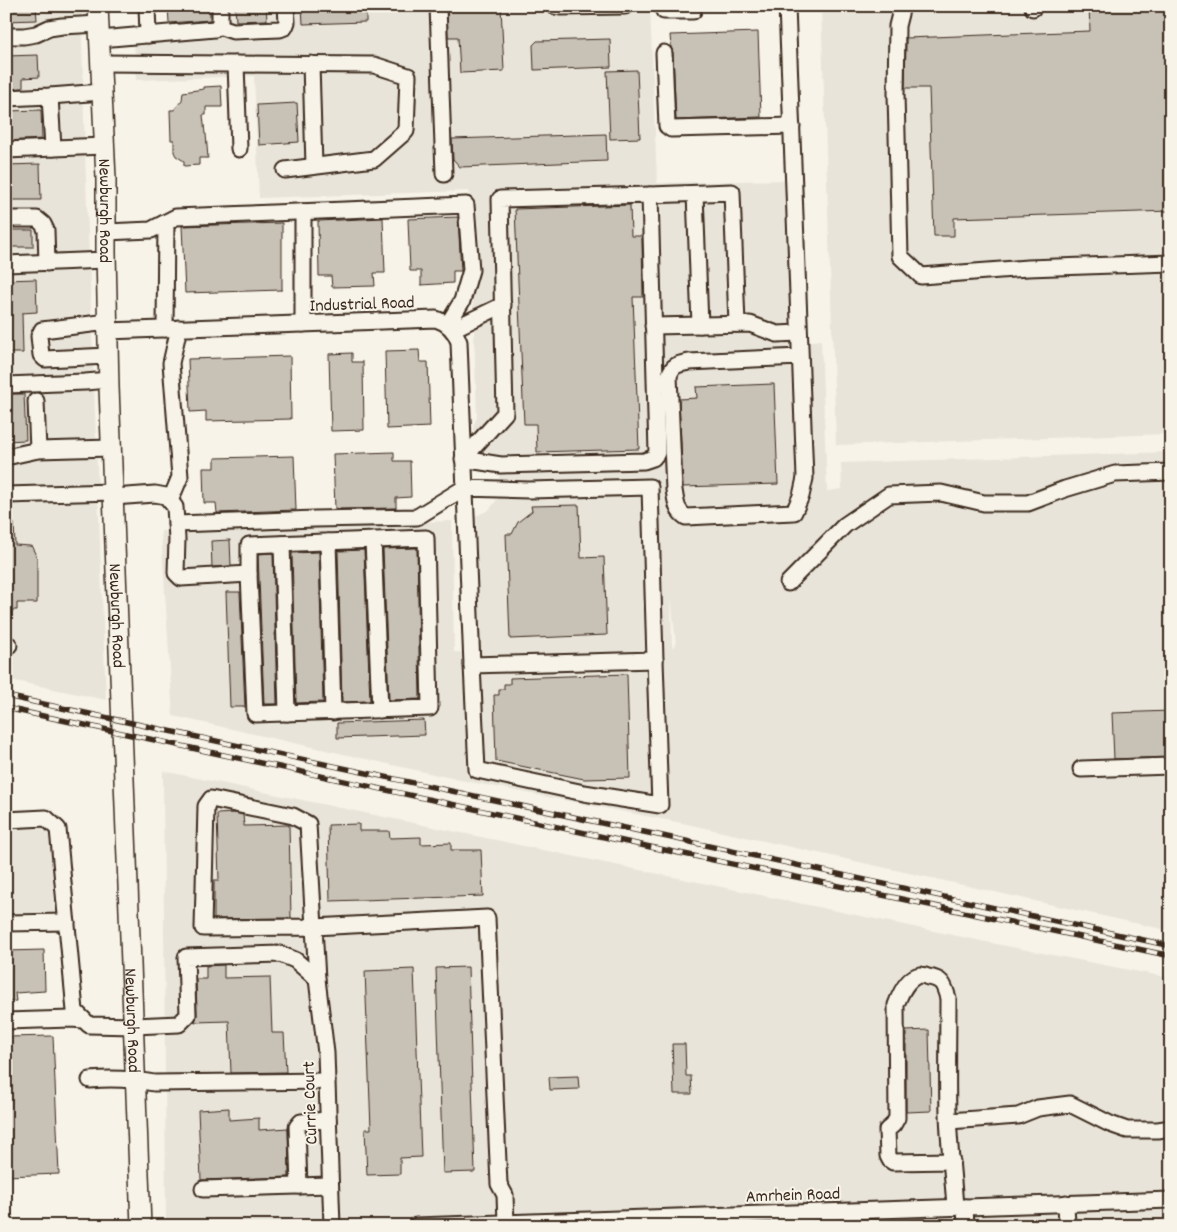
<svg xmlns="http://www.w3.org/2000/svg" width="1177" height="1232" viewBox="0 0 1177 1232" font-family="Dekko,sans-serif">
<rect width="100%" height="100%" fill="#f7f3e8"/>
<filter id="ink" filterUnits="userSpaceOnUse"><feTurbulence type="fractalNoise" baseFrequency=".02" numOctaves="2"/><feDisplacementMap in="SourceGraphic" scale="10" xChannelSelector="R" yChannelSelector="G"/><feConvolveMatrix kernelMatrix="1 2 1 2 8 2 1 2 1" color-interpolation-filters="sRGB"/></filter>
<g filter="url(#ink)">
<g fill="#e9e4d9" fill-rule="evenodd">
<path d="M6,6H81L85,154L106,700L6,679Z"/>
<path d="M224,6H650L657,183L786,180L792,343L821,340L827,491L842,489L841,463L1171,452V931L682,823L460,780L173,716L161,531L452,521L454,652L480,653L476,516L489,510L496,501L500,489L499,472L491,458L481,449L475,438L473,427L477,417L469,191L259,198L254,76L136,80L134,41L225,38ZM671,597L676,645L673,647L672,646Z"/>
<path d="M821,6H1171V434L836,445Z"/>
<path d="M163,771L996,944L1171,978V1226H166Z"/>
<path d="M51,808L55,926L6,928V810Z"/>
</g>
<g fill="#c8c1b6" stroke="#3b2a1e">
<path d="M6,6H36L37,20L6,21Z"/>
<path d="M168,6H210V20L169,23Z"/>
<path d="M235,6H266L267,20L236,21Z"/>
<path d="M302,6H366V22L303,24Z"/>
<path d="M447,6H501L504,71L460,73L458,37H448Z"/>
<path d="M1089,6H1171V211L954,218V236H934L929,88H905L906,38L1090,31Z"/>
<path d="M758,32L761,117L676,120L673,53L671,47L670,35Z"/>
<path d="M610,39L611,67L534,70L533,45L537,41Z"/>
<path d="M38,55L39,77L23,78V88L6,89V56Z"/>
<path d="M637,70L640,138L610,139L607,71Z"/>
<path d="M221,86L222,107H206V115H203L205,134H206L208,158H199V165L184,166V161L176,156L174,152V140H171L170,110H174L182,100L183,92L204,89V87Z"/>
<path d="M297,103L299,142L259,145L257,105Z"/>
<path d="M41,110L42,139L6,141V111Z"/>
<path d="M606,134L607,161L460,167L453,159L452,139Z"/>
<path d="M40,164L41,200H6V165Z"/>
<path d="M630,205L631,236H642L643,297H633L639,449L537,452L536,424H524L515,209Z"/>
<path d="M458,217L461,271H453V283L421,285V271H410L408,219Z"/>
<path d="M383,218L385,273H374L375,286L332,287L331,276H319L318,221Z"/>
<path d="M282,223V290L185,293L182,226Z"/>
<path d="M9,230H33V247H6V231Z"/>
<path d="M36,279L37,312L22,313L23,353H6V280Z"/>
<path d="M419,350L420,362H428L430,427L387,429L385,351Z"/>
<path d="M352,353V362H363L364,430L331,431L329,354Z"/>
<path d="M290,356L291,419L206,421V411L190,412L188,359Z"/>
<path d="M774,384L778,484L683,487L679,399L697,398L696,387Z"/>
<path d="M6,394H24L26,440L6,441Z"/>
<path d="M394,452V461H410L411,497L396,498V508L335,509L333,454Z"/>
<path d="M294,456L296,510L217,513L216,503H204L203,468H215V458Z"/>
<path d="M579,505L581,558L604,557L607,635L510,639L506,534H512L518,522L532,511L531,506Z"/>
<path d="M14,523L15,545L30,546L32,547L37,558V603H17V610H6V524Z"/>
<path d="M230,540L231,566L212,567L211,541Z"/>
<path d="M417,548L420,699L389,700L383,549Z"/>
<path d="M364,550L370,701L342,702L338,551Z"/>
<path d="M319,552L323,702L296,703L292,553Z"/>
<path d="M273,553L277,704H264L258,554Z"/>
<path d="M226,592H240L245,707H230Z"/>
<path d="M627,674L630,778L584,779L496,761L494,695H499V689H504V684H510V678Z"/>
<path d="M1171,711V757L1114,759L1112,713Z"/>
<path d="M424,720L425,735L337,738V723Z"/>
<path d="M235,813L243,815L244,826L289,825L291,918L214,919V880H219L217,814Z"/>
<path d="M359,824V831H389L390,838L421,837V844L451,843V850H481L483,896L330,901L328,825Z"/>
<path d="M44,950L45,991L15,993L16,1001L6,1002V951Z"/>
<path d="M224,965V978L270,977L272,1033H284L286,1072L231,1073L229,1021L195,1022L197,1015L196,979H206V966Z"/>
<path d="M468,967L475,1172L443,1173L436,968Z"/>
<path d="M414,969L421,1157L400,1158V1174L367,1175L365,1129H371L365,971Z"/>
<path d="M929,1030L931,1111L906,1112V1031Z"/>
<path d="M53,1036L59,1174L6,1176V1037Z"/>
<path d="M672,1044H685L686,1076H691L692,1094H674Z"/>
<path d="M578,1076L579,1089L550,1090L549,1077Z"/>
<path d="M229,1108V1120L259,1118V1130L288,1128L289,1177L201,1180L198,1110Z"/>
</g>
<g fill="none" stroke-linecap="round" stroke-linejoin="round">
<g stroke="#3b2a1e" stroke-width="19">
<g id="minor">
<path d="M147,6L148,35"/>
<path d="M438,6L444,174"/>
<path d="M554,6L560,7L625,6"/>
<path d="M662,6L664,11H693"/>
<path d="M787,6L805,478L801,496L794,512L686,517C676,511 676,501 674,490L669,376C672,365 678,364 689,362L800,357"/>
<path d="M902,6L897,26L896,94L900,256L921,276L1028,268L1171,263"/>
<path d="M1033,6V8"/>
<path d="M218,26L233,31L280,29L285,27L287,22L286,6"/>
<path d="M6,36H24L36,34L49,28L62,26L99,24"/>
<path d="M100,39L215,29L220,24V6"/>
<path d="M664,53L667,126L671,129L792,126"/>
<path d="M101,63L374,65L408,76L406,131L374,159L285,170"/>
<path d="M236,64L239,149"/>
<path d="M311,64L314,166"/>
<path d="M50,96L53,148"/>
<path d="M6,98L50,96L102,92"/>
<path d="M6,150L104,146"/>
<path d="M695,194L700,325"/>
<path d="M650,195L657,453L653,458L644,461L501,465L463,459L505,413L500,199Z"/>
<path d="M650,195L732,192L737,324"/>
<path d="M6,222L10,219H37L43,224L46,230L47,263"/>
<path d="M106,232L151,230L176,217L466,205L471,270L462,301L448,324"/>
<path d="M6,264L106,260"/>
<path d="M108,322L42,330L39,336L41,355L45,359L108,356"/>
<path d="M303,324V212"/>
<path d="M653,326L750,324L777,334L799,333"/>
<path d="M165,329L166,222"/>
<path d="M453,329L503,305"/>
<path d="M108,331L436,319C448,323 455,330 459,342L472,665L655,660L650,487L529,490L464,488L417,517L315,519L176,524"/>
<path d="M6,385L85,382L109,380"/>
<path d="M36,401L38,450"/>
<path d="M6,457L38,450L111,448"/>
<path d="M6,495L113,492"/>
<path d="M113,497L155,494L166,496L175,507L177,539L176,573L181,578L249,574"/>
<path d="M170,501L180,477L171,363L179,328"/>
<path d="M426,538L430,708L255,714L249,574V545Z"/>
<path d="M373,540L380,710"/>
<path d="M328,542L333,712"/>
<path d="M282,544L287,713"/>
<path d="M788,583L845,525L889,495L941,493L984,503H1028L1065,489L1115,474L1171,472"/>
<path d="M6,645H9"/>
<path d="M472,665L477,770L584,793L660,805L655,660"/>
<path d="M1081,769L1171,766"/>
<path d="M6,820L46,818L58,829L75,1011L89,1025L134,1026L179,1024L188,1015L186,957L280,954L295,960L317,979"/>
<path d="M6,923L67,922"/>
<path d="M6,1021L71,1019L84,1020"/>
<path d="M90,1080C112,1078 132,1079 154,1083L327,1081"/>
<path d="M949,1121L1018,1116L1038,1108L1070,1104L1110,1124L1127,1130H1158L1171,1128"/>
<path d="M952,1161L893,1162L890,1160L888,1156L887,1130L893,1125L897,1118L896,1005C900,994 908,977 920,975C923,975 926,976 928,977C943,979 944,985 948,998C948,1036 947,1075 948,1114C949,1145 953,1176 955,1207"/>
<path d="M299,1186L297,1127L301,1122L328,1120"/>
<path d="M203,1189L330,1185"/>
<path d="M1066,1203L1067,1226"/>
<path d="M965,1207L966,1226"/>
<path d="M332,1226L326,1053L317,979L308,824L293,816L211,799L206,806L203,928L314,927L487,918L499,1184L505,1195L506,1223"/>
<path d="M416,1226L1171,1200"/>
</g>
</g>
<g stroke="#3b2a1e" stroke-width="22">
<g id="major">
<path id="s1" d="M98,6L106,179V253L109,387L141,1226"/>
</g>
</g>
<use href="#minor" stroke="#f7f3e8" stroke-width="15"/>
<use href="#major" stroke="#f7f3e8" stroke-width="19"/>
<g stroke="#3b2a1e" stroke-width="5.5">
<g id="rail">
<path d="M6,696L169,731L658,835L1171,946"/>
<path d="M6,708L655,848L854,889L1171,956"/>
</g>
</g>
<use href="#rail" stroke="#f7f3e8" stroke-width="4" stroke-dasharray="11" stroke-linecap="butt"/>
</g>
</g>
<g text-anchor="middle" stroke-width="4" stroke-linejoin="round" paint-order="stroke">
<g font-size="18" fill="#3b2a1e" stroke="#f7f3e8">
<text dy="6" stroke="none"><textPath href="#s1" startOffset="205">Newburgh Road</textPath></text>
<text transform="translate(362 303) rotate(-2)" y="6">Industrial Road</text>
<text dy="6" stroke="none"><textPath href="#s1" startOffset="610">Newburgh Road</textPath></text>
<text dy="6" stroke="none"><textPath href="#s1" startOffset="1015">Newburgh Road</textPath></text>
<text transform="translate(309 1103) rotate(-92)" y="6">Currie Court</text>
<text transform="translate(793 1194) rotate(-2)" y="6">Amrhein Road</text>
</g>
</g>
<rect width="1177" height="1232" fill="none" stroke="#f7f3e8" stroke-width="25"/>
<rect x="12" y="12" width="1152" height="1207" fill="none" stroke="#3b2a1e" stroke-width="2" filter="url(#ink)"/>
</svg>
